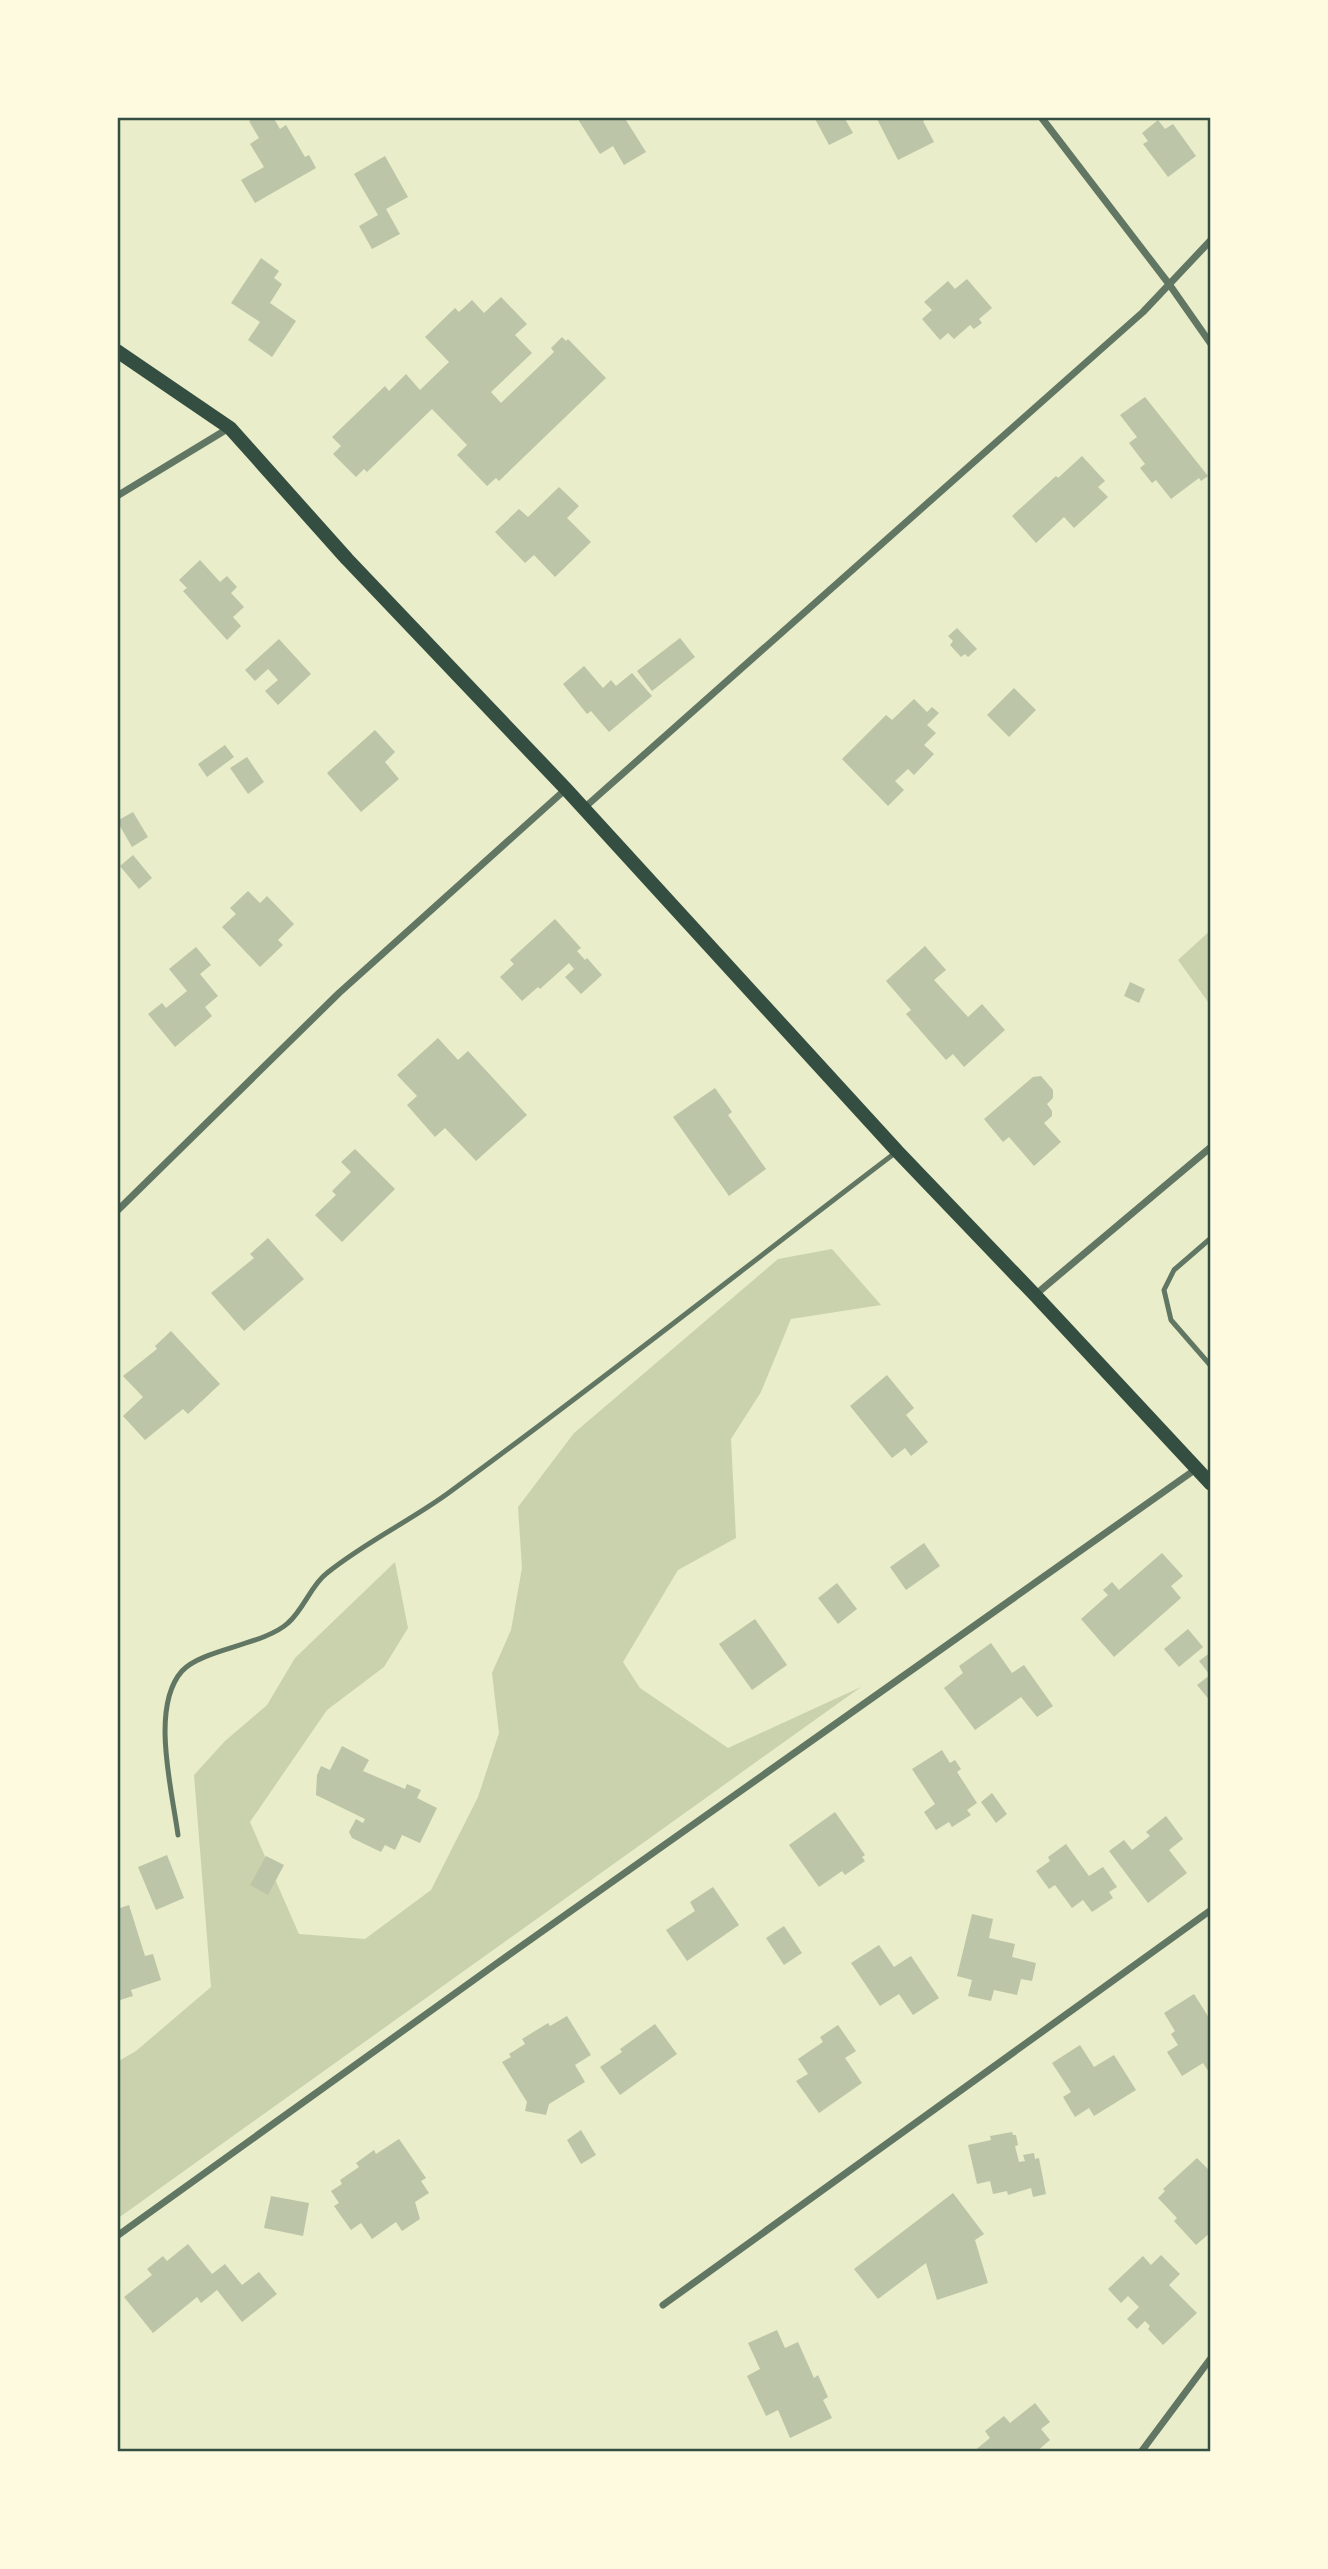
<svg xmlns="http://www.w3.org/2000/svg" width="1328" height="2569" viewBox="0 0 1328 2569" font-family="'Varela Round',sans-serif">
<rect width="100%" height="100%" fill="#e9edc9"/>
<g fill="#cad2ad">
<path d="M1211,930V1006L1178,960Z"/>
<path d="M832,1249L881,1305L791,1319L761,1392L731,1439L736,1538L678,1570L623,1662L640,1688L728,1748L861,1687L117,2219V2062L136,2051L211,1987L194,1775L225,1741L267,1705L295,1658L395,1562L408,1628L384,1667L327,1710L250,1822L299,1934L365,1939L431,1890L478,1797L499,1733L492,1673L511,1630L522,1568L518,1507L574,1433L778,1259Z"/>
</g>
<g fill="#bcc5a7">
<path d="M255,117H273L280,129L286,125L305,157L309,155L316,168L255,203L241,180L264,167L250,144L259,138L249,121Z"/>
<path d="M580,117H624L646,152L624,165L613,146L600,154L579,121Z"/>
<path d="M814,117H844L853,133L829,145Z"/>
<path d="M876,117H929L923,121L934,142L898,160Z"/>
<path d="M1158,120L1165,129L1173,124L1196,156L1168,177L1143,144L1148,141L1142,133Z"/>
<path d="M385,156L408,197L386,209L400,234L372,249L359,226L378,215L354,174Z"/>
<path d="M261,258L279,271L274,278L282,284L270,303L296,321L272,357L248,340L260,322L231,303Z"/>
<path d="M967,279L992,308L979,319L982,323L974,329L970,325L954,339L948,333L940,340L922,319L932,310L924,302L948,281L955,289Z"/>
<path d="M501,297L527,324L515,335L532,353L491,392L501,403L554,352L551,348L562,337L566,341L568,339L606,378L499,481L496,478L487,486L457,455L467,445L432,409L367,472L364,469L356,477L333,454L341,446L332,437L385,386L389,391L406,374L420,390L449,362L425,337L455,308L459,312L472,300L484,313Z"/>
<path d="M1145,397L1208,476L1201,481L1199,478L1171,499L1156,480L1152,483L1140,468L1145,464L1129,443L1137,437L1120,415Z"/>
<path d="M1082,456L1105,481L1098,487L1108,497L1074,528L1064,517L1036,543L1012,516L1056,476L1058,478Z"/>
<path d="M559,487L579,506L567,518L591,542L555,577L534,555L525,563L495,532L519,509L528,517Z"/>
<path d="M200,560L220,582L227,576L237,587L231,593L244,607L233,617L241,626L227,640L183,591L187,588L179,580Z"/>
<path d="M957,628L977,649L968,657L965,654L961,657L950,645L953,641L948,636Z"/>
<path d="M680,638L695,657L652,691L637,671Z"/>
<path d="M279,639L311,674L278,705L265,691L278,680L268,669L255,681L245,670Z"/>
<path d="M584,666L603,688L611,680L616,686L632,673L652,696L609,732L591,711L587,714L563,684Z"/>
<path d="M1014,688L1036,710L1009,737L987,715Z"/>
<path d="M914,699L927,712L932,707L939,713L927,725L936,733L924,745L934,754L914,775L908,769L895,781L904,790L888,806L842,759L886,715L892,720Z"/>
<path d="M375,730L395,752L385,762L399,779L361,812L327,773Z"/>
<path d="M225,745L234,757L207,777L198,764Z"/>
<path d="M247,757L264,782L248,794L230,768Z"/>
<path d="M133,812L148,837L132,847L117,821Z"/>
<path d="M133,855L152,878L139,889L120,866Z"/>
<path d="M248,891L260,903L267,896L294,924L278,940L283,945L260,967L222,927L236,914L230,908Z"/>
<path d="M555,919L581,948L577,951L585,960L587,958L602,975L581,994L565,977L574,969L569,963L540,989L538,987L522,1001L500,977L514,964L510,960Z"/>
<path d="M925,946L946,970L934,980L968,1017L982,1004L1005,1030L964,1067L953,1054L946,1060L906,1014L911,1010L886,981Z"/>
<path d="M196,947L211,965L200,974L218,996L205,1007L212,1016L175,1047L148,1014L162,1003L166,1008L187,991L169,969Z"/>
<path d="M1130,982L1145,989L1139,1003L1124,996Z"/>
<path d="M438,1038L458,1060L468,1051L527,1115L476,1161L445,1128L435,1137L407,1105L417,1096L397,1075Z"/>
<path d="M1041,1076L1053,1090V1098L1047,1104L1052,1111V1116L1044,1123L1061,1142L1034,1166L1009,1137L1003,1142L984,1119L1033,1077Z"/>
<path d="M715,1088L732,1112L728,1115L766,1169L729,1196L673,1117Z"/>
<path d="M355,1149L395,1189L342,1242L315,1215L336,1195L332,1191L351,1172L341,1162Z"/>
<path d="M268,1238L304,1279L244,1331L211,1293L254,1258L250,1254Z"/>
<path d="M171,1331L220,1384L188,1414L183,1409L145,1440L123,1416L143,1397L123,1376L157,1349L155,1346Z"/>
<path d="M887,1375L914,1408L906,1415L928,1442L911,1456L905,1448L892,1458L850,1406Z"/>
<path d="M924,1543L940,1566L906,1590L890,1567Z"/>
<path d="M1162,1553L1183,1576L1171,1586L1181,1598L1114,1657L1081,1619L1108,1595L1103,1590L1112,1582L1119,1590Z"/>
<path d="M837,1583L857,1609L838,1624L818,1598Z"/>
<path d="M755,1619L787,1665L752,1690L719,1644Z"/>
<path d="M1188,1629L1203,1647L1179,1667L1164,1649Z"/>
<path d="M991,1643L1012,1673L1024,1665L1053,1706L1037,1717L1021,1697L975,1730L944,1688L963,1673L959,1666Z"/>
<path d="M1211,1652V1702L1197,1685L1210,1675L1199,1661Z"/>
<path d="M342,1746L369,1760L363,1771L405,1789L407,1784L421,1790L417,1798L437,1808L420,1843L402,1835L395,1850L385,1845L381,1852L352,1838L349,1832L356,1819L363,1823L365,1819L316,1795L317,1775L321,1766L330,1770Z"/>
<path d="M942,1750L950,1763L955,1760L961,1769L957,1772L977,1803L967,1810L971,1815L952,1827L949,1822L936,1830L924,1812L935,1804L912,1769Z"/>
<path d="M992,1793L1007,1814L996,1823L981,1802Z"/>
<path d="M835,1812L865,1855L862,1857L865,1861L845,1875L842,1871L819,1887L789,1845Z"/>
<path d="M1166,1816L1183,1839L1169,1850L1187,1873L1148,1903L1109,1851L1124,1840L1132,1850L1150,1836L1146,1832Z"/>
<path d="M1066,1844L1089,1876L1103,1867L1117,1887L1109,1892L1113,1898L1092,1912L1083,1900L1072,1908L1055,1885L1049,1889L1036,1871L1050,1861L1048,1857Z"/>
<path d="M167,1855L184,1898L156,1910L138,1867Z"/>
<path d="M266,1856L284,1865L268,1895L250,1885Z"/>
<path d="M713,1887L739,1925L687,1961L666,1930L695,1911L690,1902Z"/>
<path d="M129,1905L145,1956L153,1954L161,1980L131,1990L133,1996L117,2001V1909Z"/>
<path d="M972,1914L993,1919L989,1938L1015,1944L1012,1957L1036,1963L1032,1981L1021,1979L1017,1995L994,1990L991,2001L968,1996L972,1980L957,1976Z"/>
<path d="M784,1926L802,1953L784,1965L766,1938Z"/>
<path d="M879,1945L894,1967L911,1956L939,1998L913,2015L899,1994L880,2006L851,1963Z"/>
<path d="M1194,1994L1211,2021V2075L1203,2063L1182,2076L1167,2052L1178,2045L1171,2034L1175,2031L1164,2013Z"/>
<path d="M567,2016L591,2055L575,2065L585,2082L549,2104L546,2115L525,2111L527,2102L502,2062L511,2057L509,2054L525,2044L522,2039L548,2023L550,2026Z"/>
<path d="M655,2024L677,2054L620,2095L600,2067L622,2052L620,2049Z"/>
<path d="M838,2025L856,2051L845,2058L862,2083L819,2113L796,2081L808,2074L798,2059L823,2042L820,2037Z"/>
<path d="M1080,2045L1094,2067L1114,2055L1136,2090L1094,2116L1089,2108L1075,2117L1063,2097L1071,2092L1052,2063Z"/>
<path d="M581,2130L596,2155L581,2164L567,2140Z"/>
<path d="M1012,2132L1013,2135H1016L1018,2145L1015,2146L1019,2162L1025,2161L1023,2155L1034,2153L1035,2159L1039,2158L1046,2194L1033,2197L1031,2188L1008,2195L1007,2191L993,2194L990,2181L977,2184L968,2145L991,2140L990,2136Z"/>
<path d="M399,2139L426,2178L421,2181L429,2193L415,2202L420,2219L402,2231L396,2222L372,2239L361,2223L351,2230L334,2206L339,2203L331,2191L342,2184L340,2180L359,2167L356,2163L374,2150L376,2154Z"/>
<path d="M1197,2158L1211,2172V2232L1196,2245L1174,2221L1177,2218L1158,2198L1165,2191L1163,2189Z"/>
<path d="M953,2193L984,2234L975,2240L988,2283L937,2300L926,2263L878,2299L854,2269Z"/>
<path d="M271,2196L309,2203L303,2236L264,2228Z"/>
<path d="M188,2244L212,2274L225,2264L242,2285L259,2272L277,2294L242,2322L217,2290L201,2303L197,2297L153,2333L124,2297L152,2275L147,2269L163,2256L167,2261Z"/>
<path d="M1161,2255L1180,2274L1169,2285L1197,2313L1163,2345L1148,2329L1150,2326L1145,2321L1137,2329L1127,2319L1139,2307L1128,2296L1121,2303L1108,2289L1143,2256L1151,2265Z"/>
<path d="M777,2330L785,2348L798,2342L814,2378L818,2375L828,2397L823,2400L832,2418L790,2438L778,2410L766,2416L747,2376L760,2369L748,2343Z"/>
<path d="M1035,2403L1050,2422L1041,2429L1050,2440L1036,2452H973L990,2438L985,2431L1004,2416L1010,2423Z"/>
</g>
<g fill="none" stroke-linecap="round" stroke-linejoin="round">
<g stroke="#617663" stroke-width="5">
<path d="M1211,1238L1174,1270L1164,1290L1171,1320L1211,1366"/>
<path d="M178,1835C172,1790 150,1707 182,1671C202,1649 264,1645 288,1623C304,1609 311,1585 327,1573C364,1543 408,1522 447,1494C598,1384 745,1267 895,1153"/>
</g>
<g stroke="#617663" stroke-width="7">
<path d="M1041,117L1169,284L1211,344"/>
<path d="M117,496L229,428"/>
<path d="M584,808L1143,312L1211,240"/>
<path d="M117,1211L339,993L566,789"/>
<path d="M1035,1295L1211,1147"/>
<path d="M117,2236L496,1964L1196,1469"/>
<path d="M663,2305L1211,1910"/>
<path d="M1141,2452L1211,2358"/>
</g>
<path stroke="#344e41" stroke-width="14" d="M117,351L230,428L347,559L566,789L897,1151L1035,1295L1211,1484"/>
</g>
<rect width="1328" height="2569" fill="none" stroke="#fefae0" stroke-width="238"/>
<rect x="119" y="119" width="1090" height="2331" fill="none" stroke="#344e41" stroke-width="2.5"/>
</svg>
